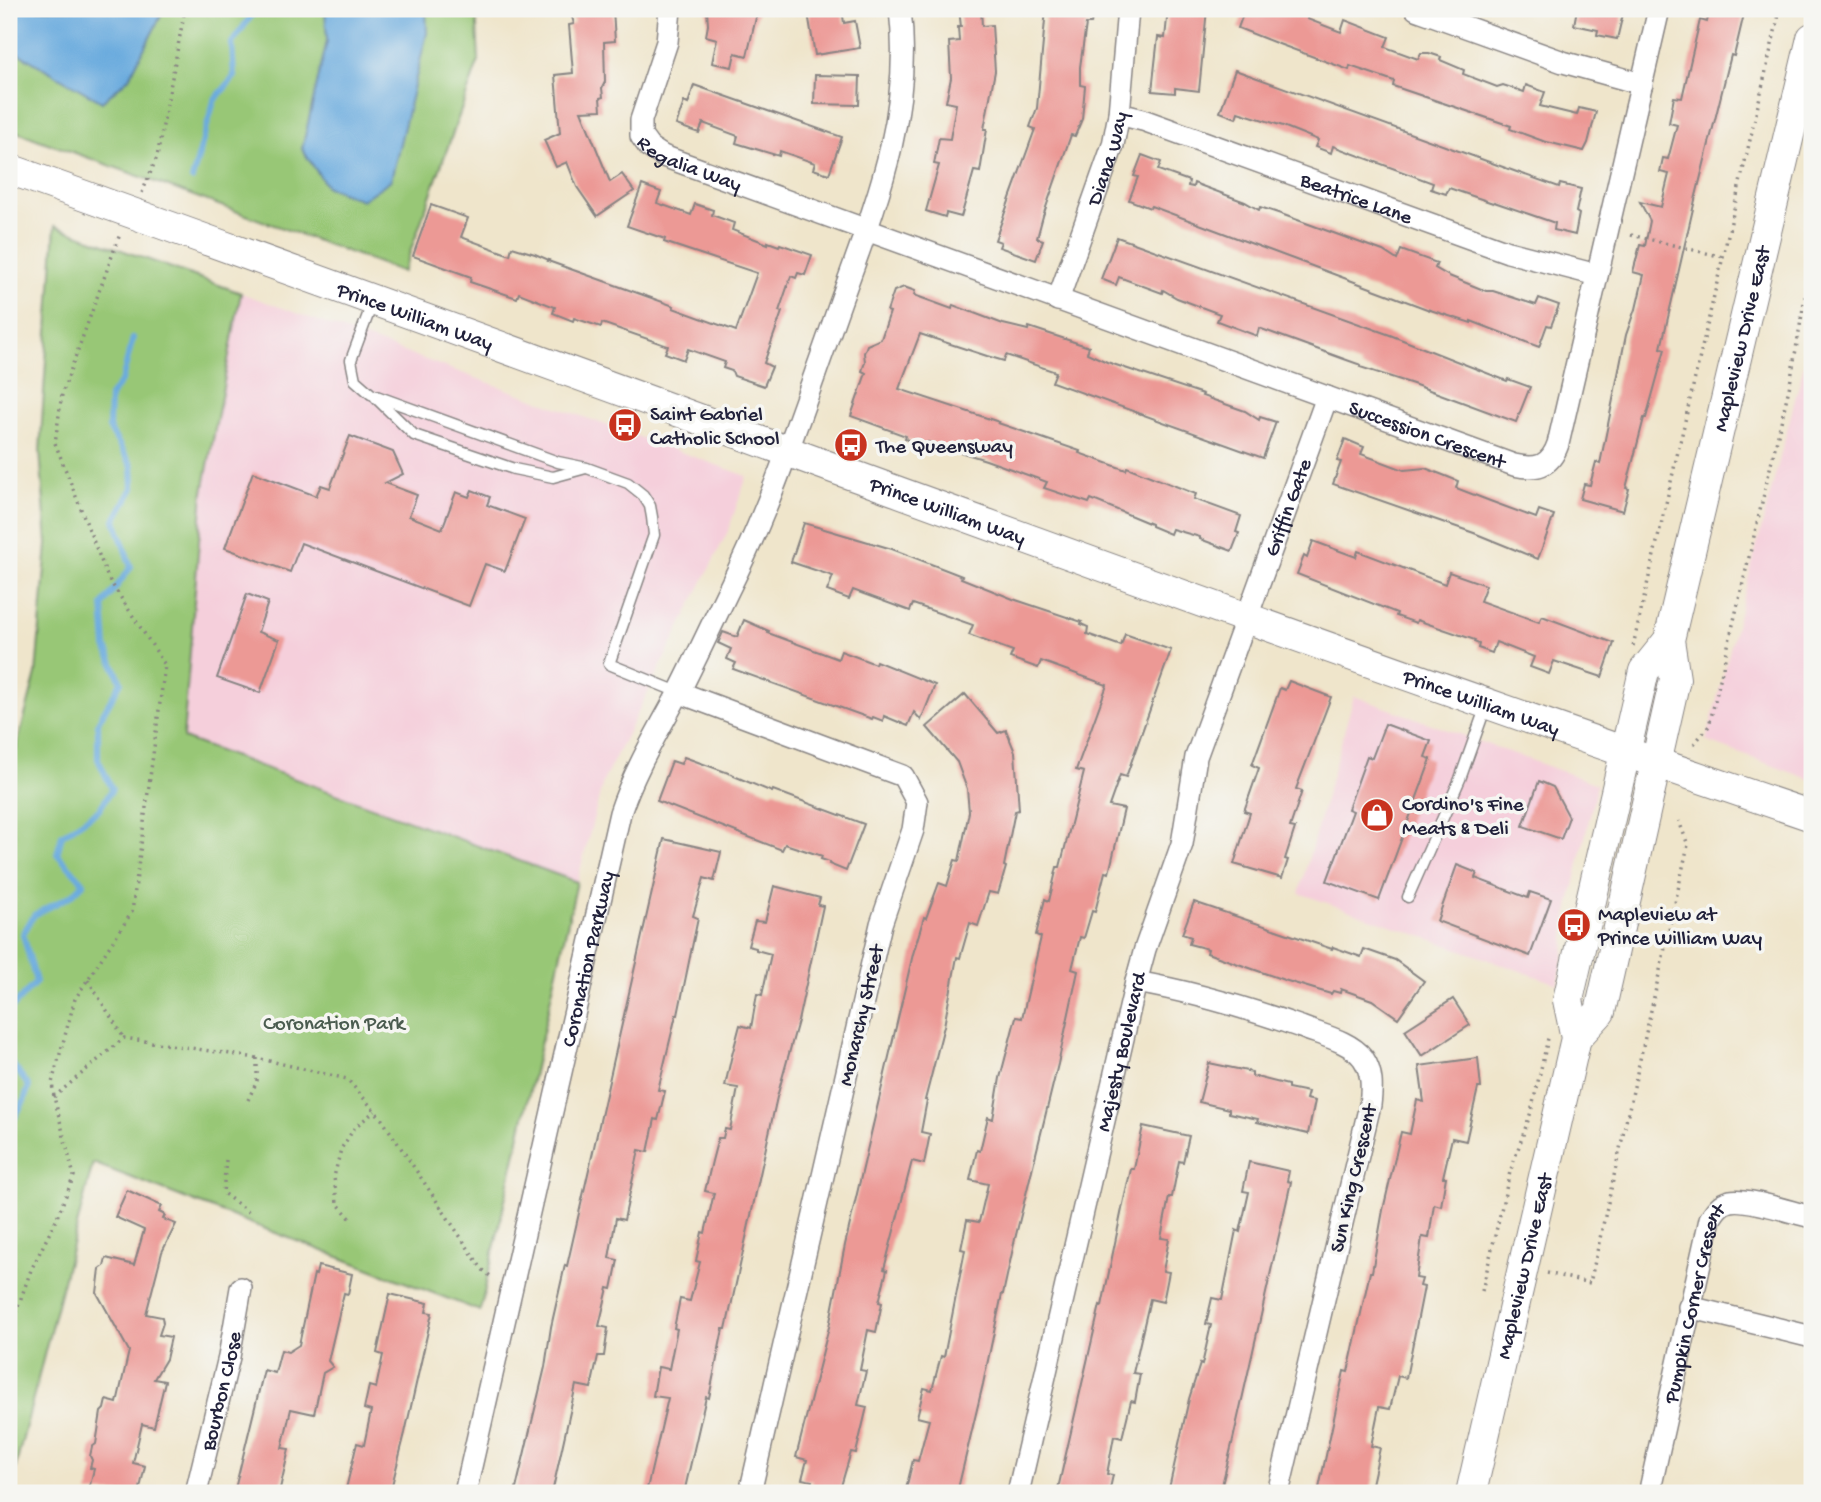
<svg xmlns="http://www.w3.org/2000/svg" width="1821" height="1502" viewBox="0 0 1821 1502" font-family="'Gochi Hand',sans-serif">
<rect width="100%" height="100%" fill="#f6f6f2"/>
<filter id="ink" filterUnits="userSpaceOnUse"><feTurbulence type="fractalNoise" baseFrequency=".0143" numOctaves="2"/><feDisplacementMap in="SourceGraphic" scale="14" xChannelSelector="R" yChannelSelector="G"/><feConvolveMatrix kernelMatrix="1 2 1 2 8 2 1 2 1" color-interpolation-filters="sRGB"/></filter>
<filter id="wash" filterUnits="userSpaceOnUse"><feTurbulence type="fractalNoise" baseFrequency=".00686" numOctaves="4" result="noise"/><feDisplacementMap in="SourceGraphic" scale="28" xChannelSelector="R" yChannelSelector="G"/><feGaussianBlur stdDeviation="1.57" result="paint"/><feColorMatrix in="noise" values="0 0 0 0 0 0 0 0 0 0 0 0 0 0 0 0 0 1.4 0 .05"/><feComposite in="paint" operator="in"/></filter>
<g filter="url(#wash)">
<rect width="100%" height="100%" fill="#efe5cb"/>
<g fill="#f5cfdb">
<path d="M241,293L747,476L728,531L603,782L577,882L183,738L203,492Z"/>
<path d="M1812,334V780L1706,741Z"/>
<path d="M1354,696L1597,784L1566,921L1564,956L1558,984L1299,893Z"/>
</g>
<g fill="#98c776" stroke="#5d7458" stroke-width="2">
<path d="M9,9H476L479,60L403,272L9,129Z"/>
<path d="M55,226L241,293L203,492L183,738L577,882L480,1311L93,1163L9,1493V776L36,674L47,544L40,451Z"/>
</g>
<g fill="#6babde" stroke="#46668c" stroke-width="2">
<path d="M9,9H158L161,16L129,78L102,102L9,48Z"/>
<path d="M325,9H426L427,33L391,180L362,200L327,187L302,149L327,41Z"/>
</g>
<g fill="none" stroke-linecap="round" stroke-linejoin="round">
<g stroke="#6babde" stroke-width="6">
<path d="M192,179L214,101L234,77L232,43L254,12V9"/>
<path d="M9,1011L36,982L23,934L34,915L72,895L84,883L57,854L62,835L99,810L112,789L98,759V722L121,682L106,647L103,605L131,567L115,520L133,488L132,466L109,428L110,396L122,380L133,338"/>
<path d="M9,1060L29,1086L24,1101L9,1127"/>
</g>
</g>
<g id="blocks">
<g fill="#ec9995">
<path d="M570,9H613L615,41L604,42L605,82L602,88L603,97L600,98L601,110L581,111L610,182L622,174L634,191L597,216L577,187L567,162L556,167L544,140L560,133L555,75L573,73L569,25L574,24Z"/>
<path d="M707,9H758L747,56L735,53L732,67L712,63L717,39L706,36L708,25Z"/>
<path d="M834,9H842L844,23L855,21L860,48L815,55L808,13Z"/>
<path d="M959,9H981L982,26L992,25L995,71L984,129H987L980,172L974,171L961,217L946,213L945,217L926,211L939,165L934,164L939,138L950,139L956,104L946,102L951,78L949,42L959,41L958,27H961Z"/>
<path d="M1046,9H1093L1091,24H1086L1080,67V85L1085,86L1082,119L1075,136L1071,135L1043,216L1037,238L1043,240L1036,260L999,247L1001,242L995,240L1035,129L1030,127L1037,108Z"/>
<path d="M1168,9H1207L1199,91L1175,88V93L1152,91L1158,37L1165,38Z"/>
<path d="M1245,9H1296L1309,13L1307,19L1341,32L1345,20L1389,37L1385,47L1418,59L1421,53H1429L1441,57L1440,60L1464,70L1463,74L1497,87L1503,85L1524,92L1526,85L1545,92L1540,106L1577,115L1579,108L1596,112L1588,143L1584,151L1543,141L1510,129L1511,126L1393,86L1394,81L1350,66L1349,70L1276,43L1238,28Z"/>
<path d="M1577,9H1618L1617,12L1623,14L1617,39L1597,35L1598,30L1574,25Z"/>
<path d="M1710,9H1722L1744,14L1734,56L1731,55L1695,200L1661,348L1665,349L1646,418H1644L1626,488L1629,489L1623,511L1580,499L1584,484L1590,485L1596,462L1600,464L1626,335L1635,309H1636L1644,275L1633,272L1640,245L1645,246L1650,221L1640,202L1661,207L1669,174L1660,172L1663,158L1668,159L1677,125L1669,123L1674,97L1682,98L1700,20L1707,22Z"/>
<path d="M1235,70L1514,171L1559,187L1560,184L1581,189L1576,212L1579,214L1575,235L1554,230L1555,223L1494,202L1493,203L1449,188L1446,194L1431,189L1433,183L1333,146L1331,153L1315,147L1318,140L1283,126L1238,112L1236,118L1220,112Z"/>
<path d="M815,75L860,76L859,105L814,104Z"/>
<path d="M694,85L842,137L829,174L813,169L815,163L780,151L779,156L736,143L738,136L703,123L699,133L676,125L684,102L688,104Z"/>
<path d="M1142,155L1161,162L1158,170L1189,181L1188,186L1193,187L1194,183L1245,202L1259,210L1260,207L1281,214L1383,251L1397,260L1401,250L1437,263L1435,268L1449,276L1486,291H1493L1536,305L1539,298L1559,305L1551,326L1547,325L1539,347L1471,321V323L1427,309L1151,206L1150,208L1129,200L1138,177L1134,176Z"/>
<path d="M642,185L661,192L657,203L691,215L695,204L713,210L712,215L734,223L732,230L768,244V242L779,246L780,244L812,255L805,275L798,273L796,278L791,276L779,311L782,312L764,363L772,367L764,386L734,376L732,371L723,368L725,362L688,349L684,360L665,353L668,346L602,323L601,327L574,318L573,321L553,313L555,307L519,293L517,298L470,282L471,277L413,256L431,205L468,218L461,237L510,255L512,247L535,254L549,260L548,261L674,306L673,308L736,331L757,273L664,242L665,239L627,226Z"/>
<path d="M1117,237L1390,335L1507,381L1508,379L1530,387L1516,422L1413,384L1360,367L1361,365L1344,359L1259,328L1257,336L1217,321L1220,314L1177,298L1163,290L1162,293L1119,277L1116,285L1101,279Z"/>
<path d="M904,287L915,291L914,295L952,309L953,305L1003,324L1028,330L1029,327L1089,347L1087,353L1107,362L1203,394L1202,396L1245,411L1259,420L1260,417L1276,422L1263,458L1052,382L1056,372L1006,355L1004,361L987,356L920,334L899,389L999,422L998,423L1080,451L1079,453L1126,470L1127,467L1196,494L1194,499L1241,516L1236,532L1239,533L1232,551L1200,539V537L1172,529L1170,534L1151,526V524L1091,499L1089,503L1044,488L1047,482L986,460L928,442L926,446L905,439L906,436L851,416L866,373L862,371L865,362L864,353L867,345L881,339L890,312L887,311L894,291Z"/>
<path d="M350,436L393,452L403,474L385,483L417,495L409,516L442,529L456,492L469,497L472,490L490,497L487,505L525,519L505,571L485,564L469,606L301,543L290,572L225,548L253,472L316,496L321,485L330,488Z"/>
<path d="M1345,439L1364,447L1361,454L1404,470L1425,468L1443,475L1458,481L1456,488L1490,501L1536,518L1539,510L1554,515L1538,559L1474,533L1333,484L1341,462L1337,461Z"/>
<path d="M804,523L892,549L962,576L961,578L1013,599L1082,622L1081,624L1088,627L1087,634L1121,646L1125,634L1171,650L1126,777L1120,775L1109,806L1124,809L1109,873L1105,872L1095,912L1092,911L1084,938L1080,937L1072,969L1078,971L1058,1064L1015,1239L1003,1294H1002L983,1384L957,1493H905L913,1460L918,1461L929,1420L917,1417L924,1388L932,1390L941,1356L944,1357L965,1250L961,1249L967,1220L979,1222L988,1184L970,1180L977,1150L980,1151L988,1117L993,1119L1000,1078L1016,1017L1022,1018L1041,937L1036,935L1045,899L1049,901L1057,867H1060L1084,772L1076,770L1107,685L1041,661L1038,668L1010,658L1013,651L969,635L973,625L913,604L910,611L853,590L849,599L827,591L833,576L791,562Z"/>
<path d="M1313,541L1356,557L1358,551L1445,584L1449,572L1486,585L1480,601L1539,622L1542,616L1614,643L1602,677L1554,661L1549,674L1530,667L1534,657L1496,642L1492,653L1478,648L1479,644L1474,642L1475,640L1417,620L1416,623L1396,616L1397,613L1297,574L1304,556L1307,558Z"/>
<path d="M247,594L268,602L258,632L279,640L260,693L217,678Z"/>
<path d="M744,620L769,631L768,633L838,659L841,651L875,664L876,661L935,685L921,720L914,712L908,726L884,716L883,721L873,717L872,719L733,669L736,663L727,659L731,649L718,643L723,632L737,637Z"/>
<path d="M1289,681L1331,697L1296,789L1302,791L1290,827L1295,828L1285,859L1288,860L1282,878L1234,864L1250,813L1244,811L1259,768L1252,765L1280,688L1285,690Z"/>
<path d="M965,694L998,733L1006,730L1015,752L1019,810L1015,811L1004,866L1006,867L998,894L989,892L978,926L970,923L960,958L957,957L944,1026L925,1100H927L921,1132L930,1134L924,1164L912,1161L884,1269L887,1270L879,1302L882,1303L876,1332L868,1330L860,1370L866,1371L858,1405L867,1407L856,1453L851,1452L839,1493H827L810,1489L812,1481L802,1479L807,1460L796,1457L829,1327L845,1245L913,954L924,917L926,918L939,883L947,886L955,860L959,861L969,812L967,789L957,762L927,727Z"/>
<path d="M1385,724L1431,741L1425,757L1431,759L1379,900L1327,881L1353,811L1348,809L1367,756L1372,758Z"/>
<path d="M684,757L734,775V776L772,792L773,790L864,824L846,871L829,864L830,862L821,859L822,856L785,844L782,850L657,801L672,761L681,764Z"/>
<path d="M1539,781L1553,787L1569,817L1561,839L1523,826Z"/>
<path d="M664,839L721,852L714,881L704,878L693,916L698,918L678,1015H676L658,1090L665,1091L658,1120L655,1119L648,1152L639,1150L624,1220L616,1218L609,1258L618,1260L612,1289L608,1288L599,1326L608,1328L604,1356H598L591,1388L576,1385L552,1493H515L545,1367L551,1327L565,1265L567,1266Z"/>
<path d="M1457,865L1477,873L1475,878L1528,898L1530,892L1551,899L1530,956L1437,921Z"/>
<path d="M774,886L820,898L818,905L823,906L798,1021L777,1097L726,1329H723L709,1398L706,1397L684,1493H646L668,1398L653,1396L658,1367L669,1369L677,1329L674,1328L680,1299L690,1301L700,1262L696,1261L702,1232L705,1233L714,1193L705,1191L712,1161L718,1138H723L725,1129L730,1130L738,1088L725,1086L731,1059L740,1025L751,1028L757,994L762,995L771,954L756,950V948L748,946L755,921L765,922Z"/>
<path d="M1194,902L1332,949L1333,947L1361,957L1364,949L1395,960L1424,981L1398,1018L1372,1000L1341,989L1340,993L1333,991L1331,994L1284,980L1207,953L1208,949L1189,944L1191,937L1182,934Z"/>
<path d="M1453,999L1470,1025L1422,1056L1405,1030Z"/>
<path d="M1478,1058L1481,1088H1478L1466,1141L1452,1138L1443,1177H1446L1441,1206L1434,1204L1429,1238L1422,1237L1416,1278L1422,1279L1420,1286L1424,1287L1406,1378L1398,1376L1390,1409L1379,1407L1371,1446L1380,1448L1370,1493H1318L1344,1371L1348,1372L1370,1272H1372L1383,1210L1401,1132L1410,1134L1417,1100L1424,1102L1419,1066Z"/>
<path d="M1209,1063L1252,1072V1076L1288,1085V1088L1308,1092L1306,1099L1315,1101L1308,1134L1257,1122L1258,1119L1229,1113V1109L1199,1102Z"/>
<path d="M1143,1126L1189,1136L1183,1162L1179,1161L1172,1197H1169L1161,1238L1169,1239L1163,1271L1169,1272L1163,1302L1150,1299L1133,1373L1140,1374L1135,1402L1131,1401L1122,1438L1114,1436L1107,1474L1113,1475L1109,1493H1057L1100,1305L1102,1306L1123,1204L1131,1169H1134Z"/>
<path d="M1249,1162L1289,1171L1287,1181L1291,1182L1232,1444L1220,1493H1168L1189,1399L1200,1364L1202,1365L1211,1325L1206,1324L1212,1298L1222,1300L1236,1230L1240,1232L1249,1192L1243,1191Z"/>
<path d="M127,1190L162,1206L159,1212L165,1215L163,1219L176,1224L162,1252L146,1314L162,1317L163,1323L159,1335L171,1337L166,1359L154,1379L165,1381L154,1427L142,1424L133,1463L145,1466L139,1493H88L94,1469L90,1468L92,1460L90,1456L92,1447L96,1444L101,1412L104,1409L106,1400L117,1403L129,1351L97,1293L100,1269L104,1266L106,1258L134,1265L144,1230L115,1217Z"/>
<path d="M318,1266L352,1274L348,1294L344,1293L328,1361L333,1367L323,1373L314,1414L291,1409L282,1448L289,1449L279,1493H234L264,1370L275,1373L281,1350L288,1352L299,1345L314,1274L316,1275Z"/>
<path d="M390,1294L428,1303L426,1312L432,1313L405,1433L390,1493H345L357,1443L364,1445L371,1411L364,1409L369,1386L376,1388L383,1355L377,1353Z"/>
</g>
</g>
</g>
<g filter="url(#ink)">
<use href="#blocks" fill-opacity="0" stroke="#888483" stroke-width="2"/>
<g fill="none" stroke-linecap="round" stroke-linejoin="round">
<g stroke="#888483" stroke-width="13">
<g id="lane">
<path d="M372,304L351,360L355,380L371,394L558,462L587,468L628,483L643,495L650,506L652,517L654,535L609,664L678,692"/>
<path d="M376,398L414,435L514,469L553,477L586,468"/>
<path d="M1408,897L1460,779L1486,706"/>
</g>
</g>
<g stroke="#888483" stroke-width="24">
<g id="street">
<path id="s1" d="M670,9L667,42L641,120V136L649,147L663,156L1514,465C1536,470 1550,467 1558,444L1659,9"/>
<path d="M1416,9L1563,62L1642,84"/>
<path id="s2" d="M1119,114L1143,120L1508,252L1597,275"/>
<path id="s3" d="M1058,300L1113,145L1119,114L1128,9"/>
<path d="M678,692L903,776L917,802L913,830L881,924L750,1493"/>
<path d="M1136,982C1193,992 1247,1008 1301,1027C1321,1035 1350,1041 1363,1058C1373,1073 1372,1088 1370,1105L1278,1493"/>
<path d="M1689,1307L1812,1337"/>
<path id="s4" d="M196,1493L229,1357L241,1288"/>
<path id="s5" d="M465,1493L620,813C634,771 657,733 678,694C696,659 712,624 729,589C770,507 799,419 830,332C867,223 914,127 900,9"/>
<path id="s6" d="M1018,1493L1136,982L1145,949L1182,844L1196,757L1327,397"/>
<path id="s7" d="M1655,1493L1651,1485L1710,1219C1715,1211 1720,1203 1730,1201C1747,1197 1793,1213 1812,1217"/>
</g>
</g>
<g stroke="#888483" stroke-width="32">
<g id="secondary">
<path id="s8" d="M9,169C611,383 1207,611 1812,816"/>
<path id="s9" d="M1576,1038L1600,1012L1675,679L1669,640L1812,38"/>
<path id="s10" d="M1471,1493L1576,1038L1568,1000L1644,671L1669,640"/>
</g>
</g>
<g stroke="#888483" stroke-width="3.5" stroke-dasharray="2 5" stroke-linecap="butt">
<path d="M142,193L157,157L185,9"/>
<path d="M1631,235L1723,257"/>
<path d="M1633,646L1780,10"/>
<path d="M1694,744L1709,726L1790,384L1812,256"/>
<path d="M88,980L124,1038"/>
<path d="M54,1097L124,1038L257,1058L347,1079L381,1118L482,1269L490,1276"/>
<path d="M248,1100L257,1081V1058"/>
<path d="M226,1160L223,1193L251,1214"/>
<path d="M350,1218L337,1203L334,1177L341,1149L355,1127L375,1111"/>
<path d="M1547,1273L1590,1283L1688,845L1679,821"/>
<path d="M1482,1291L1510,1172L1531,1112L1549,1034"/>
<path d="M9,1332L31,1270L55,1222L74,1176L54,1097L52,1083L75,999L132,912L165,665L108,578L55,443L62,394L120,234"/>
</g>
<use href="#lane" stroke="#fff" stroke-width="10"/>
<use href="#street" stroke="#fff" stroke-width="21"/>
<use href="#secondary" stroke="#fff" stroke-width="30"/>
</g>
</g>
<defs>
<g id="bus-disc" transform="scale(1.75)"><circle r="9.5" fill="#c8321e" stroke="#f6f6f2"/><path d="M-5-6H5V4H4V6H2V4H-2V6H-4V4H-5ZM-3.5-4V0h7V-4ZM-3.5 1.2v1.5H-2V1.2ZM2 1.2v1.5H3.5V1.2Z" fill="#fff"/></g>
<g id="shop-disc" transform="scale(1.75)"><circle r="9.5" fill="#c8321e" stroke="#f6f6f2"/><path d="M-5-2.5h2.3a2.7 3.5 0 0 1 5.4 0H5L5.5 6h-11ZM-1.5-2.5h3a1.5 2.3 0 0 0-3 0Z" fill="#fff"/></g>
</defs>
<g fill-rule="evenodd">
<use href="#bus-disc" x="625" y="425"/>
<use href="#bus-disc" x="851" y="445"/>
<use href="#shop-disc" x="1377" y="815"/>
<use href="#bus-disc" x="1574" y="925"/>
</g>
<g text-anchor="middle" stroke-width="7" stroke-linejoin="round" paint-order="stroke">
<g font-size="21" fill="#22223b" stroke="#f6f6f2">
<text dy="7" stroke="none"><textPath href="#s1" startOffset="189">Regalia Way</textPath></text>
<text dy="7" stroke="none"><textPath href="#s3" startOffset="150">Diana Way</textPath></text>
<text dy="7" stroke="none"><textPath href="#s2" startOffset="252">Beatrice Lane</textPath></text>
<text dy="7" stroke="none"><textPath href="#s8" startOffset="432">Prince William Way</textPath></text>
<text dy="7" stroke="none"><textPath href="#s9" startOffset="726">Mapleview Drive East</textPath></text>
<text dy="7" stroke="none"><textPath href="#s1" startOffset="975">Succession Crescent</textPath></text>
<text dy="7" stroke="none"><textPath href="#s6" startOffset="1024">Griffin Gate</textPath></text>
<text dy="7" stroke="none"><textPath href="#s8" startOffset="999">Prince William Way</textPath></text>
<text dy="7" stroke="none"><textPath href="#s8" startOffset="1566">Prince William Way</textPath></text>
<text dy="7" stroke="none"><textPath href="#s5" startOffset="548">Coronation Parkway</textPath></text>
<text transform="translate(860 1015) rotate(-77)" y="7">Monarchy Street</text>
<text dy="7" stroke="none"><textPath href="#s6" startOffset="453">Majesty Boulevard</textPath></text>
<text transform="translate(1352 1178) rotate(-77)" y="7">Sun King Crescent</text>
<text dy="7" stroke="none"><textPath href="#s10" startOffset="233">Mapleview Drive East</textPath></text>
<text dy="7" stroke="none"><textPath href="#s7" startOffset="196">Pumpkin Corner Cresent</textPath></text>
<text dy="7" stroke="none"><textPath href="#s4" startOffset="105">Bourbon Close</textPath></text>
</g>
<g font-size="21" fill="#22223b" stroke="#f6f6f2" text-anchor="start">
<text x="650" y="420">Saint Gabriel<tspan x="650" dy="24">Catholic School</tspan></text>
<text x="876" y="452">The Queensway</text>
<text x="1402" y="810">Cordino's Fine<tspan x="1402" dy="24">Meats &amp; Deli</tspan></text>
<text x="1598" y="920">Mapleview at<tspan x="1598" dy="24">Prince William Way</tspan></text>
</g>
<g font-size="21" fill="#4b5c50" stroke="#f6f6f2">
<text x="334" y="1029">Coronation Park</text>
</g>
</g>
<rect width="1821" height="1502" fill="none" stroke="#f6f6f2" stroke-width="35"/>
</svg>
